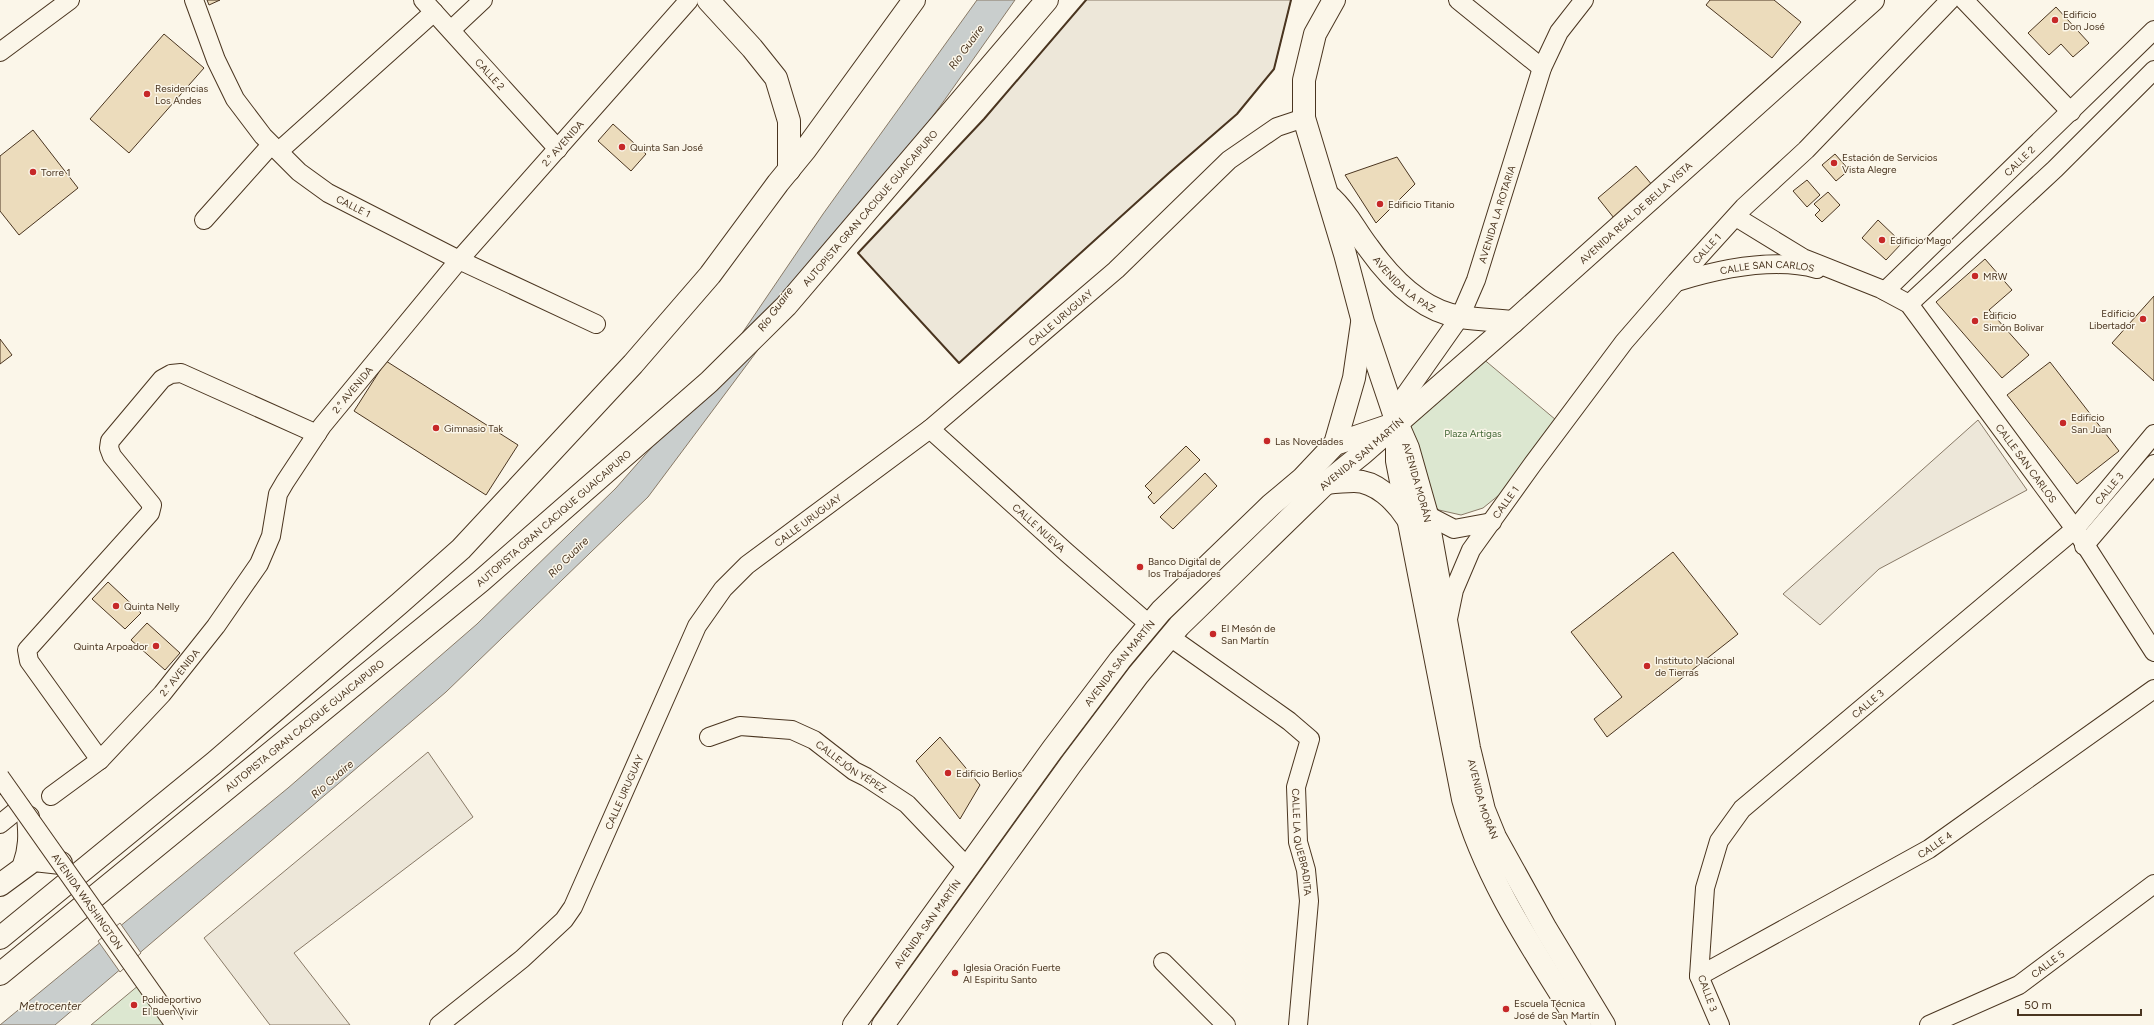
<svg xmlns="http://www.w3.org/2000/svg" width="2154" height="1025" viewBox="0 0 2154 1025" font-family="Figtree,sans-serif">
<rect width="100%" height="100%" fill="#fbf6e9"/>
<g fill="#dce7d0" stroke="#887966">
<path d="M1469,347L1562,425L1504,491L1483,508L1461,515L1439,510L1427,500L1402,410Z"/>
<path d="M139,985L166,1025H91Z"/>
</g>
<g fill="#ede7d9" stroke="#887966">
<path d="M1086,0H1291L1274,69L1237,114L1169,173L959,363L858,253L984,119Z"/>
<path d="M1978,420L2027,490L1879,569L1820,625L1783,594Z"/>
<path d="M428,752L473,817L294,953L350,1025H270L204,938Z"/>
</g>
<path fill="#c9cecd" stroke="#887966" d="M977,0H1015L941,105L648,497L446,692L55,1025H0L288,788L477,624L616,488L709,382L823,214Z"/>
<path fill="#fbf6e9" stroke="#887966" d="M120,923L141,953L120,972L98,941Z"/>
<g fill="#ecdcbc" stroke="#4a3520">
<path d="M207,0H220L209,5Z"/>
<path d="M1710,0H1774L1801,22L1772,58L1706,5Z"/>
<path d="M2056,7L2089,43L2073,57L2061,44L2049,55L2028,33Z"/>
<path d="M164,34L204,68L129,153L90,119Z"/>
<path d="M613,124L646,154L631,171L598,141Z"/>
<path d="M33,130L78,188L19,235L0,211V156Z"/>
<path d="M1835,154L1849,170L1836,181L1822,165Z"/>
<path d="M1397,157L1415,184L1376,223L1345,175Z"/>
<path d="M1636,166L1653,186L1614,218L1598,198Z"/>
<path d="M1807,180L1820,195L1807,207L1793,191Z"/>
<path d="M1828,192L1840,205L1822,222L1815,215L1820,210L1814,204Z"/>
<path d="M1878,220L1902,243L1886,260L1862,238Z"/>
<path d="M1985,259L2012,290L1989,310L2029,355L2002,378L1936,302Z"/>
<path d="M2154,296V381L2112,343Z"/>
<path d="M0,339L12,355L0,364Z"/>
<path d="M386,361L518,445L486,495L354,411Z"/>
<path d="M2050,362L2119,451L2077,484L2007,395Z"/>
<path d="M1186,446L1200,460L1154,504L1148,497L1152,493L1145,486Z"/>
<path d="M1205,473L1217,486L1173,529L1160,517Z"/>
<path d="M1673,552L1738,634L1607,737L1594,719L1622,697L1571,632Z"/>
<path d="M108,582L141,613L125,629L92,599Z"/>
<path d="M147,623L180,653L165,670L131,640Z"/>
<path d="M940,737L980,785L960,819L916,761Z"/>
</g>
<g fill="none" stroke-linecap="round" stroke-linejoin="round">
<g stroke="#4a3520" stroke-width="20">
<g id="minor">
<path id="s1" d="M194,0L216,60L235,99L263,136L299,172L328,193L459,260L596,324"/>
<path id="s2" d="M423,0L558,149"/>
<path d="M1458,0L1542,68"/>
<path d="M1964,0L2071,112"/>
<path d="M451,30L483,0"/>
<path d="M0,52L70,0"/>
<path d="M279,151L434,12"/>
<path id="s3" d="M1736,217L1803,258L1881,289L1909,304L2075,529L2154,652"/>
<path d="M204,220L271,145"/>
<path id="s4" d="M1677,282C1719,269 1773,257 1817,269"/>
<path id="s5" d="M1885,291L2154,30"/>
<path d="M1909,304L2055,169L2154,70"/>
<path id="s6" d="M1397,423L1403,398L1460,317L1476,280L1542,68L1559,32L1584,0"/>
<path id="s7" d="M930,429L1066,552L1150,625"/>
<path d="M1427,515L1454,529L1492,522"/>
<path d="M2084,546L2154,464"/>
<path id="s8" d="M1448,619L1454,590L1471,550L1532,465L1624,342L1676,282L1744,207L1806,150L1950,0"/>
<path id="s9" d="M1170,637L1289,721L1310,739L1296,787L1298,842L1306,870L1309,901L1298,1025"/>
<path id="s10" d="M709,737L740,726L792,730L814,740L854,771L866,777L907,804L967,867"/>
<path d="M100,760L29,661L27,650L150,513L152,505L112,456L109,448L110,441L162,379L171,374L181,373L317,434"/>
<path id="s11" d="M51,796L100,760L162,694L216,626L259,564L271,536L278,494L285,482L322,426L459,260L689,0"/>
<path d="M0,824L21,807"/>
<path d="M1163,962L1226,1025"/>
<path id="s12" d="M1699,976L1929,849L2154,689"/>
<path id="s13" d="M439,1025L522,959L564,920L573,907L697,626L723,589L747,565L930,429L1116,270L1229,160L1277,127L1304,118"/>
<path id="s14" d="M1720,1025L1699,976L1705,888L1719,841L1742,809L2075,529L2154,434"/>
<path id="s15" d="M1929,1025L2019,985L2154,884"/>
</g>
</g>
<g stroke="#4a3520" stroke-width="24">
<g id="major">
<path id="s16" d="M1334,0L1315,34L1304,80V118L1345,254L1363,322L1397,423L1408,448L1427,515L1469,748L1484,810L1495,837L1546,929L1604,1025"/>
<path id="s17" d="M1331,198C1349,215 1354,229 1368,247C1390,278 1421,311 1461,317C1478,320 1496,320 1513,322"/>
<path d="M1335,444L1354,378L1362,323"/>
<path d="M1397,444V461L1463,799C1486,882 1536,953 1580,1025"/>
<path d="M1326,483C1335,482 1345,481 1354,481C1376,481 1396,501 1407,518"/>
<path id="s18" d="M854,1025L1052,750L1120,660L1161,611L1271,505L1302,479L1335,444L1388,426"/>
<path id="s19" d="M883,1025L1071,764L1138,675L1179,626L1326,483L1362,454L1513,322L1873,0"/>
</g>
</g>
<g stroke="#4a3520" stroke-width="24">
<g id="highway">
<path d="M708,0L752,48L776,78L789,121V170"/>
<path d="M24,865C30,848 30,835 28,817"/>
<path d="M0,885L34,860L61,863"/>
<path d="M0,938L214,763L400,603L461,549L633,364L710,275L778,183L805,150L914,0"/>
<path id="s20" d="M0,974L481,581L709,382L786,306L1047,0"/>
</g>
</g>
<use href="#minor" stroke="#fbf6e9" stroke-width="18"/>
<use href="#major" stroke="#fbf6e9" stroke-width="22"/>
<use href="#highway" stroke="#fbf6e9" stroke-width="22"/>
<g stroke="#4a3520" stroke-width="20" stroke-linecap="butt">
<g id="minor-bridge">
<path id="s21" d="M0,777L175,1025"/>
</g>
</g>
<use href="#minor-bridge" stroke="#fbf6e9" stroke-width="18"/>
<path stroke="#4a3520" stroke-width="2" d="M1086,0L984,119L858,253L959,363L1169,173L1237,114L1274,69L1291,0"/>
</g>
<g fill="#c62828" stroke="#fbf6e9" stroke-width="1.5">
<circle cx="2055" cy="20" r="4"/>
<circle cx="147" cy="94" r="4"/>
<circle cx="622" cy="147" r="4"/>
<circle cx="1834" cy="163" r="4"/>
<circle cx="33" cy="172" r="4"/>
<circle cx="1380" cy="204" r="4"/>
<circle cx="1882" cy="240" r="4"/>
<circle cx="1975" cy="276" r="4"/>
<circle cx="2143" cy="319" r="4"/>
<circle cx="1975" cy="321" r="4"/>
<circle cx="2063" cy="423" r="4"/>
<circle cx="436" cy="428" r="4"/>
<circle cx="1267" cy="441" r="4"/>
<circle cx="1140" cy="567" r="4"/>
<circle cx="116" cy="606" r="4"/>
<circle cx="1213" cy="634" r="4"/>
<circle cx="156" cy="646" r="4"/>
<circle cx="1647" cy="666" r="4"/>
<circle cx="948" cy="773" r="4"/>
<circle cx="955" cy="973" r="4"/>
<circle cx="134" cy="1005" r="4"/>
<circle cx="1506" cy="1009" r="4"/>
</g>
<g text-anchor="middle" stroke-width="3" stroke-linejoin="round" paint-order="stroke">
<g font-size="10" fill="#4a3520" stroke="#fbf6e9" text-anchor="start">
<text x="2063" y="18">Edificio<tspan x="2063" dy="12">Don José</tspan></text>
<text x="155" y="92">Residencias<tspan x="155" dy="12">Los Andes</tspan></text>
<text x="630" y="151">Quinta San José</text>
<text x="1842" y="161">Estación de Servicios<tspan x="1842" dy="12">Vista Alegre</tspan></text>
<text x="41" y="176">Torre 1</text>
<text x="1388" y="208">Edificio Titanio</text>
<text x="1890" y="244">Edificio Mago</text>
<text x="1983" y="280">MRW</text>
<text x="2135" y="317" text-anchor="end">Edificio<tspan x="2135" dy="12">Libertador</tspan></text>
<text x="1983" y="319">Edificio<tspan x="1983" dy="12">Simón Bolivar</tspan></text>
<text x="2071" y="421">Edificio<tspan x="2071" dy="12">San Juan</tspan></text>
<text x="444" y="432">Gimnasio Tak</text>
<text x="1275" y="445">Las Novedades</text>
<text x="1148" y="565">Banco Digital de<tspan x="1148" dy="12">los Trabajadores</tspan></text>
<text x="124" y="610">Quinta Nelly</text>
<text x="1221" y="632">El Mesón de<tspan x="1221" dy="12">San Martín</tspan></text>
<text x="148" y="650" text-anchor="end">Quinta Arpoador</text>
<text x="1655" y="664">Instituto Nacional<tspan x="1655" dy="12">de Tierras</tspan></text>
<text x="956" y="777">Edificio Berlios</text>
<text x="963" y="971">Iglesia Oración Fuerte<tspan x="963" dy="12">Al Espiritu Santo</tspan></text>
<text x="142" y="1003">Polideportivo<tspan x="142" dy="12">El Buen Vivir</tspan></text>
<text x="1514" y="1007">Escuela Técnica<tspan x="1514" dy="12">José de San Martín</tspan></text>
</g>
<g font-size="10" fill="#4a3520" stroke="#fbf6e9">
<text dy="4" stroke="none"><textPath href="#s2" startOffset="100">CALLE 2</textPath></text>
<text dy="4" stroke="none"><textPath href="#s11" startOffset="839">2.° AVENIDA</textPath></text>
<text dy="4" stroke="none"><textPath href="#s5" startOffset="187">CALLE 2</textPath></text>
<text dy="4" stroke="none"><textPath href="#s1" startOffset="269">CALLE 1</textPath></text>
<text dy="4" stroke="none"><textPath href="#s20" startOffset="1161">AUTOPISTA GRAN CACIQUE GUAICAIPURO</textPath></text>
<text dy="4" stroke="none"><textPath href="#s19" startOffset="1113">AVENIDA REAL DE BELLA VISTA</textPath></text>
<text dy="4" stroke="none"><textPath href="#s6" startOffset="234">AVENIDA LA ROTARIA</textPath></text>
<text dy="4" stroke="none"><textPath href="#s8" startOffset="456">CALLE 1</textPath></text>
<text dy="4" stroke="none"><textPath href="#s4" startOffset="92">CALLE SAN CARLOS</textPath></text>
<text dy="4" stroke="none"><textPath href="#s17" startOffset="114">AVENIDA LA PAZ</textPath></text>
<text dy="4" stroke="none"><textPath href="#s13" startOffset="965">CALLE URUGUAY</textPath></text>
<text dy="4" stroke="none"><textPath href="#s11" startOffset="515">2.° AVENIDA</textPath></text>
<text dy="4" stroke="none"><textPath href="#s19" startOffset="748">AVENIDA SAN MARTÍN</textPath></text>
<text dy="4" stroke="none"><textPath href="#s3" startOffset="392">CALLE SAN CARLOS</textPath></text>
<text dy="4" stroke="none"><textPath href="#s16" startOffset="506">AVENIDA MORÁN</textPath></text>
<text dy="4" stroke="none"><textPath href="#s14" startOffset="718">CALLE 3</textPath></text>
<text dy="4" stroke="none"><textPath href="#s8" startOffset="132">CALLE 1</textPath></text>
<text dy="4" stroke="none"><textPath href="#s20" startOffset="717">AUTOPISTA GRAN CACIQUE GUAICAIPURO</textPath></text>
<text dy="4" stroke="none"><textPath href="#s13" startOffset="641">CALLE URUGUAY</textPath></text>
<text dy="4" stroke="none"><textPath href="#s7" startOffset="147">CALLE NUEVA</textPath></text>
<text dy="4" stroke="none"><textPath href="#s18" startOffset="449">AVENIDA SAN MARTÍN</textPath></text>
<text dy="4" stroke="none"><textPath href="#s11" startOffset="179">2.° AVENIDA</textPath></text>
<text dy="4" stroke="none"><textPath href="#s14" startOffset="394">CALLE 3</textPath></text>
<text dy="4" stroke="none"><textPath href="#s20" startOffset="393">AUTOPISTA GRAN CACIQUE GUAICAIPURO</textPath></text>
<text dy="4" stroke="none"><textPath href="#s10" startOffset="155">CALLEJÓN YÉPEZ</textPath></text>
<text dy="4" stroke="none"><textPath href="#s13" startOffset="305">CALLE URUGUAY</textPath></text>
<text dy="4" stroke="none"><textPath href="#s16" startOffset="830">AVENIDA MORÁN</textPath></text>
<text dy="4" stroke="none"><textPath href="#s9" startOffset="279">CALLE LA QUEBRADITA</textPath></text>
<text dy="4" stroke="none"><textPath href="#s12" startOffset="270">CALLE 4</textPath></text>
<text dy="4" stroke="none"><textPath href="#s21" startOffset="152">AVENIDA WASHINGTON</textPath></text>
<text dy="4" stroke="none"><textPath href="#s18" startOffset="125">AVENIDA SAN MARTÍN</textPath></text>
<text dy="4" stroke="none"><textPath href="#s15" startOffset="134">CALLE 5</textPath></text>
<text transform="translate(1708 993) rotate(70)" y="4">CALLE 3</text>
</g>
<g font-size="10" fill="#436837" stroke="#fbf6e9">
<text x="1473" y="437">Plaza Artigas</text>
</g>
<g font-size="11" font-style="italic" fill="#4a3520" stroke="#fbf6e9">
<text transform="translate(966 47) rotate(-54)" y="4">Río Guaire</text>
<text transform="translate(775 309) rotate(-54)" y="4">Río Guaire</text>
<text transform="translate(568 557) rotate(-45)" y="4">Río Guaire</text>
<text transform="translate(332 779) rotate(-41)" y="4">Río Guaire</text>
<text x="50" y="1010">Metrocenter</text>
</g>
</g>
<path d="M2018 1009v6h123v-6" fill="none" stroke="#4a3520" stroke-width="2"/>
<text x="2024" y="1009" font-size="12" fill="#4a3520" stroke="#fbf6e9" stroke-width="3" paint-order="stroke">50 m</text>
</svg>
